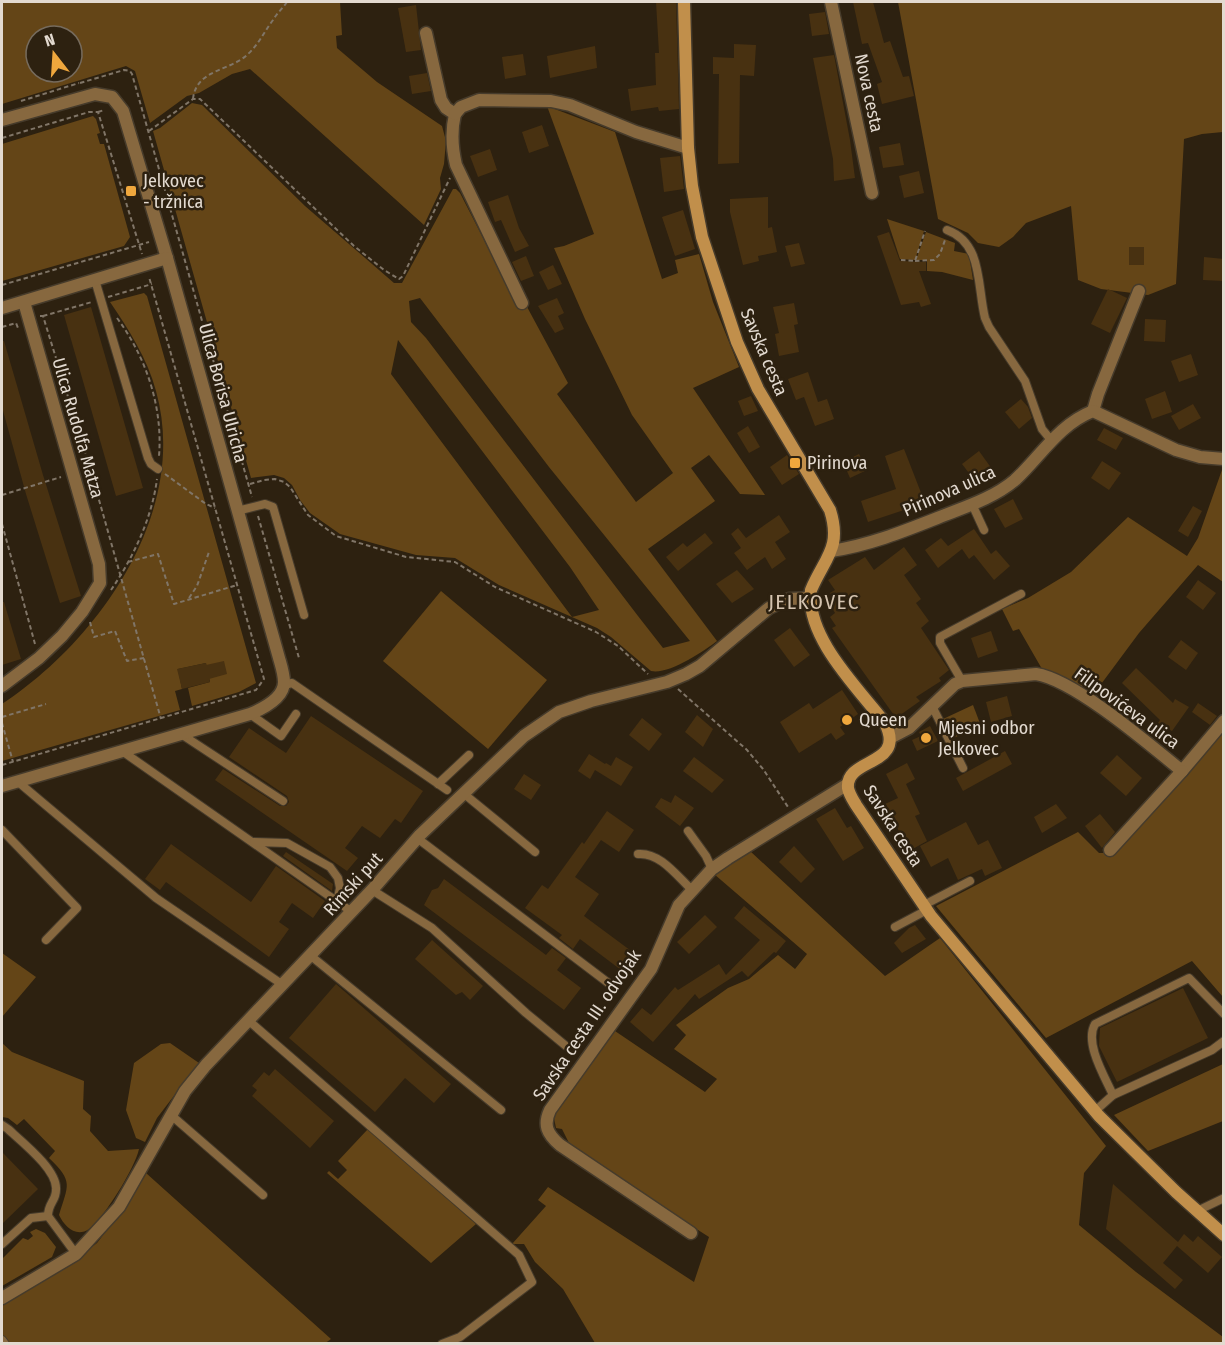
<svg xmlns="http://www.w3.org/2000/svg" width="1225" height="1345" viewBox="0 0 1225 1345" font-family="'Fira Sans Condensed',sans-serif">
<rect width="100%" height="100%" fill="#2d2110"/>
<g fill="#644517" fill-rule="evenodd">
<path d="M2,2H340L342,35L336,36L337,48L377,82L442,126L446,141L444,164L440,178L441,189L424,225L250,69L232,74L199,93L187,96L150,123L135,71L126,66L2,104ZM36,36H72V72H36Z"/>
<path d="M898,2H1223V132L1202,134L1184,139L1176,284L1148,295L1101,289L1078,280L1071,206L1026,223L1013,237L999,247L978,243L968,233L938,219Z"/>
<path d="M192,103L202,105L305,206L394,283H402L453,189H456L460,193L518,306L526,305L568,383L557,394L636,502L673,473L632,415L585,319L554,248L564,246L594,234L547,106L615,132L662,279L678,273L675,260L699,254L713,302L739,367L693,388L765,495L740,494L709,455L691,468L715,501L648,549L717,641C703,652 668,675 651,671L611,637L597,628L499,585L455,558L416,555L340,534L310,513L300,500L292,485L284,478L274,475L251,478L153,131L160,128ZM420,298L549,467L690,641L663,648L638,616L426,338L411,322L409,301ZM398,340L570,567L599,610L572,617L391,374Z"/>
<path d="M93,116L96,119L100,133L97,134L100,144H104L130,237L124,246L2,281V144Z"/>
<path d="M887,219L924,231L915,260L900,259Z"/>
<path d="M926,232L955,243L954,251L969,254L973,280L942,272L927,271V260H916Z"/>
<path d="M144,293L147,296L256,683L239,692L192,706L188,688L210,682L206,663L178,669L182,689L175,691L180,710L2,761V704C98,641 190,512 156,391C147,358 129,330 110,302Z"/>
<path d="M1223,467V582L1198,565L1139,633L1093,695L1055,674L1042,669L1019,629L1013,631L1002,609L1028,598L1071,572L1128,517L1187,556L1198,538Z"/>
<path d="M441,591L547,680L488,749L383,661Z"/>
<path d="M973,705L981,726L951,739L943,719Z"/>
<path d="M1223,726V997L1192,961L1046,1038L936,906L1078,832L1099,853H1110Z"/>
<path d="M750,851L885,976L940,938L1106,1146L1084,1173L1079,1225L1136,1272L1223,1337V1343H595L563,1289L535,1262L524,1244H512L546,1206L538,1200L548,1187L694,1282L709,1237L615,1177L570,1145L562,1129L556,1128L554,1118L558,1104L615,1031L705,1092L717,1079L674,1049L686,1035L676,1025L728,988L749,979L778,955L795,969L807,954L714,874Z"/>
<path d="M2,953L36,977L2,1017Z"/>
<path d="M2,1043L12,1052L84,1081L83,1109L91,1116L90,1131L108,1151L139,1149C135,1168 104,1218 89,1229C76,1238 64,1226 59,1215C68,1185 74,1182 49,1158L55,1151L24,1119L17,1125L8,1118L2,1117Z"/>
<path d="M170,1043L199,1063L157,1118L145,1142L136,1138L126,1110L134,1063L161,1044Z"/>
<path d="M1223,1064V1121L1148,1151L1114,1115Z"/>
<path d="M368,1129L476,1224L431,1263L327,1173L329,1171L338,1179L347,1170L338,1161Z"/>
<path d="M146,1173L331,1339L324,1344H2V1306L80,1256L97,1243L126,1205Z"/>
<path d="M36,1229L45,1233L56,1247L52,1257L2,1286V1259L23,1238L28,1240L33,1236L30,1232Z"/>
</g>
<g fill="#483111">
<path d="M656,2H676L679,109L659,111L658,107L631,111L628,89L656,85L655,53H659Z"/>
<path d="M853,2H873L884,43L890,41L903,77L909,76L914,96L882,104L877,84L882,82L868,43L862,44Z"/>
<path d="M416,5L421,50L406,52L398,8Z"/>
<path d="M825,12L829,34L812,36L809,14Z"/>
<path d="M734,44L756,45L754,76L740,75L739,163L718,164L719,74H713V57L734,58Z"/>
<path d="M595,46L597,68L550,78L547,56Z"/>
<path d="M523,54L526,75L505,79L502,57Z"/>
<path d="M834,55L850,140L855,178L834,181L833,159L813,58Z"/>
<path d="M427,73L431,91L412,94L409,76Z"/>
<path d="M542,125L549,146L529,153L522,132Z"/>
<path d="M900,143L904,165L883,168L879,147Z"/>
<path d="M490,149L497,170L478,177L470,156Z"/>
<path d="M680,156L684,189L664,192L660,158Z"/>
<path d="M919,171L924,193L904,198L899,176Z"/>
<path d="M508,195L519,228L529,246L515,252L501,220L495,222L488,202Z"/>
<path d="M768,197V228L772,227L777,252L758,256L759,261L743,265L730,212V199Z"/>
<path d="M683,210L695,249L675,256L662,217Z"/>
<path d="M889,232L900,261L926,262V271H919L931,304L921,307L919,302L901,305L877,236Z"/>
<path d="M799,243L805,264L791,267L785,246Z"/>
<rect x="1129" y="247" width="15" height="18"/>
<path d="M526,256L534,276L521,281L512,262Z"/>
<path d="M1204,257L1224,259V281L1203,280Z"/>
<path d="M553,265L562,284L548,290L539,272Z"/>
<path d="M1108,289L1127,298L1110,333L1091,324Z"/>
<path d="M557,298L564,313L558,316L564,329L555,333L538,306Z"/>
<path d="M794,303L798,324L794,325L799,352L779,356L775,334L779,333L773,307Z"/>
<path d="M91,307L143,488L116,496L64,315Z"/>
<path d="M1145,319L1166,320L1165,342L1144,341Z"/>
<path d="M2,341H4L43,475L81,596L60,603L26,494L2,407Z"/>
<path d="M1191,354L1198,375L1179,382L1171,361Z"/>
<path d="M808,372L818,402L827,399L834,419L815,426L804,397L796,400L788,379Z"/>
<path d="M1165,391L1172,412L1152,419L1145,399Z"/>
<path d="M751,396L758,411L744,416L738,401Z"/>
<path d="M1021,399L1028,407L1032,418L1019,429L1005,412Z"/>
<path d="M1193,404L1201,418L1179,430L1171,416Z"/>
<path d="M748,426L760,447L749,453L737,433Z"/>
<path d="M1104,428L1123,438L1116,450L1097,440Z"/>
<path d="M904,449L925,503L868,522L861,501L896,489L885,456Z"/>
<path d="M979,451L992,469L975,481L962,464Z"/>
<path d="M859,454L867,470L850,478L843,462Z"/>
<path d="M787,455L799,474L782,485L770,467Z"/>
<path d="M1102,461L1121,473L1109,490L1091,478Z"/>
<path d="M1013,499L1023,519L1005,528L994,509Z"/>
<path d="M1193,506L1202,511L1188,537L1178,531Z"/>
<path d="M779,515L790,532L775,542L786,559L772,569L765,557L747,570L734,553L741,548L731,534L738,528L746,538Z"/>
<path d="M974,529L991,554L996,550L1010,566L994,580L974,555L969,559L962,549L938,568L925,550L941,538L948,546Z"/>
<path d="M705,533L713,543L678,571L666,557L683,543L687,547Z"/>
<path d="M904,547L917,565L904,575L921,599L916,603L929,621L921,628L949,670L939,678L941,681L916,697L920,701L896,718L832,628L836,626L830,617L835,613L830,604L835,600L830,593L835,590L828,580L865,557L874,570Z"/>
<path d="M737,570L754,589L732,603L716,584Z"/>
<path d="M1198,580L1216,593L1203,610L1186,597Z"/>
<path d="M2,602H4L21,659L2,665Z"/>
<path d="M790,628L810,655L794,667L774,640Z"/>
<path d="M991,631L998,651L978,658L971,638Z"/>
<path d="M1181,640L1198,653L1186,670L1168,657Z"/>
<path d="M224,661L227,674L209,679L210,682L182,689L177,669L206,663V665Z"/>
<path d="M1136,668L1173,703L1175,699L1189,707L1172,731L1158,723L1160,720L1122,683Z"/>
<path d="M842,690L858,714L840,727L845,734L836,740L831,733L799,753L780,722L809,703L813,709Z"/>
<path d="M1007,696L1012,716L991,722L986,702Z"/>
<path d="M1198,703L1217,716L1210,725L1192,712Z"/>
<path d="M697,715L713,729L703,747L685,732Z"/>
<path d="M311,716L423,791L401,823L395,819L380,838L362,826L345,848L358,858L347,871L215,780L223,769L280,806H286L289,802L287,796L229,757L249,728L286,753Z"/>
<path d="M642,718L662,734L649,751L629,735Z"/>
<path d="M930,726L938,741L917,751L912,740L921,736L919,732Z"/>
<path d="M1005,751L1012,764L963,791L956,778Z"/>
<path d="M589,754L605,764L606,763L611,766L616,757L633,767L621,786L595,770L590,779L578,771Z"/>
<path d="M1117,755L1142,778L1126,796L1100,773Z"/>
<path d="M694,757L724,780L712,793L683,771Z"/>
<path d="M907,763L915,779L906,784L920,814L915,816L927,841L909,851L885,804L898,798L886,774Z"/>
<path d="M524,774L541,785L531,800L514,789Z"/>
<path d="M675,795L694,808L680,826L655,807L661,798L671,803Z"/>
<path d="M1056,804L1067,818L1042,833L1034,817Z"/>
<path d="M835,808L847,828L851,826L864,848L843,861L816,819Z"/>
<path d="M607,811L634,830L619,852L601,840L575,877L599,894L584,916L642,959L629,976L580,939L573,949L559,938L562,935L525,908L542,885L548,889L582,842L584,844Z"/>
<path d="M1100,814L1115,832L1102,848L1085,826Z"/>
<path d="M966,822L978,845L988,840L1002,868L985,876L982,869L958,880L948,858L931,867L920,846Z"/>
<path d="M171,844L251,902L276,866L325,901L313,918L292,903L279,922L289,929L269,957L166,882L160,890L145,879Z"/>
<path d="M794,846L815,869L801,883L779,862Z"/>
<path d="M286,852L333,884L332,891L283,856Z"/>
<path d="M444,879L546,955L552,948L566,958L557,970L581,988L564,1010L424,905L432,890L438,888Z"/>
<path d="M744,906L786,941L776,953L774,952L748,977L742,971L699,999L695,994L653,1042L630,1022L642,1008L651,1015L675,987L678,990L719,964L726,975L760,940L734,918Z"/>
<path d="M705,915L717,927L689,954L677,942Z"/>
<path d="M915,925L926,939L902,953L894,943L909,928Z"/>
<path d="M432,940L483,986L470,1000L462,992L456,995L415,959Z"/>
<path d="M336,984L451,1084L434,1103L405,1078L375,1112L289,1038Z"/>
<path d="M1183,988L1208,1038L1117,1082L1099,1046L1100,1028Z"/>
<path d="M275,1069L334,1121L310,1148L252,1096L257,1090L252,1086L264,1072L269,1076Z"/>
<path d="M2,1152L38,1189L2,1224Z"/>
<path d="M1113,1184L1178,1242L1184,1234L1193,1242L1198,1236L1222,1257L1208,1273L1177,1246L1163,1263L1183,1280L1175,1289L1106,1229Z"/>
</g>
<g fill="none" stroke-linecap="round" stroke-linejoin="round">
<g stroke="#463b2b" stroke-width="10">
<g id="lane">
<path d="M947,230C983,243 977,286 985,318L989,327L1025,381L1042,429L1051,440"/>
<path d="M95,280L148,458L151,464L158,469"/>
<path d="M972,504L984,530"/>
<path d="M237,511L265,504L273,507L304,615"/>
<path d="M962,681L940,643V637L1021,594"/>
<path d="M284,685L292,683L447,790"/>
<path d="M932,706L963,768"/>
<path d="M250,714L281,736L296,714"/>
<path d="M181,734L283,801"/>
<path d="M122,751L352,912"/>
<path d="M17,781L156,898L283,985"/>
<path d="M438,784L469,755"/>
<path d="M463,793L535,852"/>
<path d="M2,830L77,908L46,940"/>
<path d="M688,831L706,856L712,869"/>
<path d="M417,838L611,985"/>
<path d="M254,842L287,843L330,867L338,878L340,888L337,902"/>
<path d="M638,854C660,852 677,876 692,890"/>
<path d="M372,890L432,928L526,1013L566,1046"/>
<path d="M924,905L970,881"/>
<path d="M895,927L927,910"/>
<path d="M311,956L501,1110"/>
<path d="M249,1021L519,1255L532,1282L460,1337L442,1344"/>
<path d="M1113,1095C1105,1077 1084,1043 1095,1024L1189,978L1224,1014"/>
<path d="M1095,1111L1113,1095L1212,1050L1224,1041"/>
<path d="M171,1115L263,1195"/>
<path d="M2,1125L8,1129C22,1142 58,1170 56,1190C56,1201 48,1203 48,1216L76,1254"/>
<path d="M1197,1211L1224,1198"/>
<path d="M2,1244L31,1218L48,1216"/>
<path d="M2,1340L5,1344"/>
</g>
</g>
<g stroke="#463b2b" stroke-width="15">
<g id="street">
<path d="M831,2L872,193"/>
<path d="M426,33L441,100L446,108L455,114C451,131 452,148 456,165L522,303"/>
<path d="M455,114L461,107L479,100L551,101L570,105L636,132L688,148"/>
<path d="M2,120L95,94L112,97L123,111L167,258L279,658C281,665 284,674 284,682C284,698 262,709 250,714L2,786"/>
<path d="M2,308L167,258"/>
<path d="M1093,411L1098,394L1139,291"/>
<path d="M831,551C871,545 907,530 945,515C968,506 995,497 1015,480C1041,456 1058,425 1093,411L1176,450L1200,457L1224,459"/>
<path d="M2,686L39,658L62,636L82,612L100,583L99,564L24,302"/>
<path d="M890,738L909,728L955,684L962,681L1036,674C1075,680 1150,745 1182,771L1224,721"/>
<path d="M1110,850L1182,771"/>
<path d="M691,1233L560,1145C547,1134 543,1125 550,1110L651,969L679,905L712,869L728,858L848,784"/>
<path d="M2,1298L76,1254L119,1207L185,1091L206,1065L372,890L420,835L524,736L559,712L591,701L667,682L686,674L700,666L769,608L789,599L810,598"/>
</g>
</g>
<g stroke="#463b2b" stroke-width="15">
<path id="secondary" d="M684,2L688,148L692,186L702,237L737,342L758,389L830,510C842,548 825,557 811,590C805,637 858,688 885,723C907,767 845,757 848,788C849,794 853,800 856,805L931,916L1099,1116L1176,1192L1224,1235"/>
</g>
<g stroke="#807567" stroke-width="2" stroke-dasharray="4.5 3" stroke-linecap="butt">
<path d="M80,83L124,70L130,71L132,74L252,497"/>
<path d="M193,99C196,69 231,71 248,54C259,44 264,32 273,20C277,13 283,8 287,2"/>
<path d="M21,101L79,83"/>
<path d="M98,112L104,110"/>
<path d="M149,131L193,99H200L354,246L384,270L399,279L403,276L450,178"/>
<path d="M2,138L89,112H98L142,254"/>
<path d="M901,260L915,261L925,231"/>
<path d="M915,261L934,260L940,254L945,240"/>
<path d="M2,285L149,242"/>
<path d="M108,297L152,284"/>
<path d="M40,316H43L90,468L161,719"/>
<path d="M43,316L92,302"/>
<path d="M117,318C146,357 163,407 159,456"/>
<path d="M2,327L16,323L18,328"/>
<path d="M165,474L206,504L215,508"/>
<path d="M250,484L264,480L275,479L284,482L290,487L308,515L336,536L406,557L455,562L495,587L596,632L618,646L648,674"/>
<path d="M2,495L61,477"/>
<path d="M258,516L299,658"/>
<path d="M2,524L35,644"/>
<path d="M128,562L158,554L174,604L237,585"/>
<path d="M111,590C133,558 152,518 157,479"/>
<path d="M189,598L197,586L209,552"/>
<path d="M90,622L94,637L115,631L127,661L144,658"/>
<path d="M678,689L747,750L763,769L788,807"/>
<path d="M2,717L46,704"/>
<path d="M2,723L13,762"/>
<path d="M2,765L256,690L264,679L149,277"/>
</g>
<use href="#lane" stroke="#87683f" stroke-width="8"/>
<use href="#street" stroke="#87683f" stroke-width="12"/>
<use href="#secondary" stroke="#c18f4b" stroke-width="12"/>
</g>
<g fill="#efa73d" stroke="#2d2110" stroke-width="2">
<rect x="125" y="185" width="12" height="12" rx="3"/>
<rect x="789" y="457" width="12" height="12" rx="3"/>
<circle cx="847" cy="720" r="6"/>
<circle cx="926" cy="738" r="6"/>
</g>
<g text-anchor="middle" stroke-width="5" stroke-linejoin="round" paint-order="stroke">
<g font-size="18" fill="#e3dad0" stroke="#2d2110">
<text transform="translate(869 93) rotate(78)" y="6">Nova cesta</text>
<text transform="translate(764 352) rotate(67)" y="6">Savska cesta</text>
<text transform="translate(223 393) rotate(75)" y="6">Ulica Borisa Ulricha</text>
<text transform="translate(78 428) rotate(74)" y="6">Ulica Rudolfa Matza</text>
<text transform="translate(949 491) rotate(-24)" y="6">Pirinova ulica</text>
<text transform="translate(1127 708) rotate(36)" y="6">Filipovićeva ulica</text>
<text transform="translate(893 826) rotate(57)" y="6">Savska cesta</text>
<text transform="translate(353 884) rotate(-48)" y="6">Rimski put</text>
<text transform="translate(587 1025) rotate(-56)" y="6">Savska cesta III. odvojak</text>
</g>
<g font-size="18" fill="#e3dad0" stroke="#2d2110" text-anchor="start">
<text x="143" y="187">Jelkovec<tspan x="143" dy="21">- tržnica</tspan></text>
<text x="807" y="469">Pirinova</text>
<text x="859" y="726">Queen</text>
<text x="938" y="734">Mjesni odbor<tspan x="938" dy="21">Jelkovec</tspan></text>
</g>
<g font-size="21" letter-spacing="1.5" fill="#d4c3af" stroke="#2d2110">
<text x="814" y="609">JELKOVEC</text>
</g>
</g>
<rect width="1225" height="1345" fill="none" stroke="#e3dad0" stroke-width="6"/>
<g transform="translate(54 54) rotate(343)"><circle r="28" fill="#2d2110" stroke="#766b5d" stroke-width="1.5"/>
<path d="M0-4.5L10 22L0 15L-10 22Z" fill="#efa73d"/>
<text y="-9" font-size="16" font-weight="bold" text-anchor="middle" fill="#e3dad0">N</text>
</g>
</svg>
